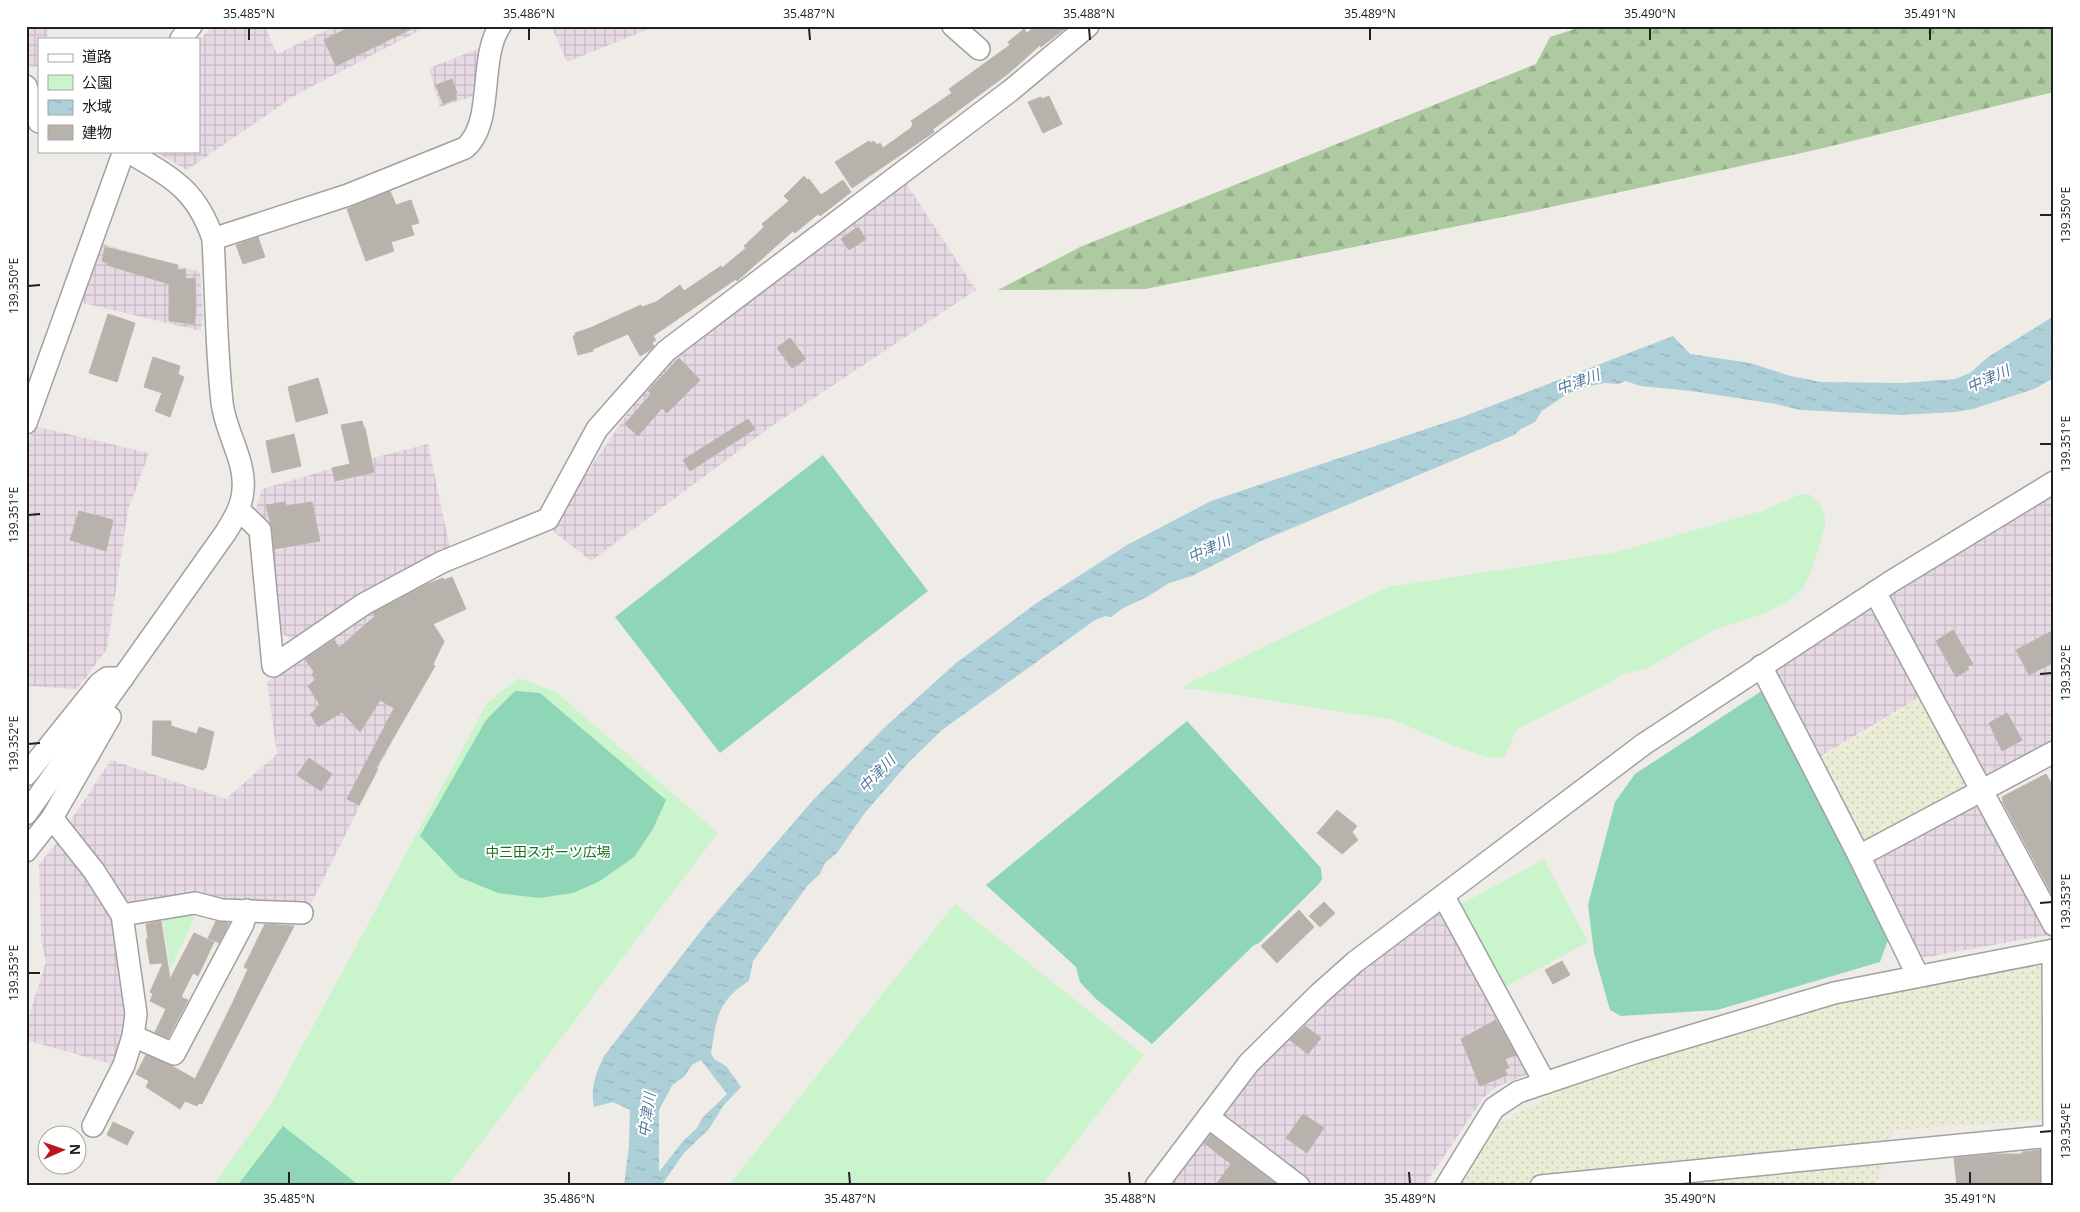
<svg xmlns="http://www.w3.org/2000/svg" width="2080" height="1212" viewBox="0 0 2080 1212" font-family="'Open Sans','Noto Sans JP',sans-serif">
<defs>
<pattern id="industrial-grid" width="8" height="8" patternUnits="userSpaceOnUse" patternTransform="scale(1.25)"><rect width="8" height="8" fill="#e7dae5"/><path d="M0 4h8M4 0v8" fill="none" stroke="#c6bbc4"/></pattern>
<pattern id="farmland-dots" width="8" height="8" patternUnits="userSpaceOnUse" patternTransform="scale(1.25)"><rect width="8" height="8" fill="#ebecd5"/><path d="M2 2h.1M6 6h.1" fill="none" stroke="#c9cab7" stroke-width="1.8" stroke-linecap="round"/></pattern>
<pattern id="forest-firs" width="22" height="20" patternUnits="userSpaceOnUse" patternTransform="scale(1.25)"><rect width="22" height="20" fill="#aecaa1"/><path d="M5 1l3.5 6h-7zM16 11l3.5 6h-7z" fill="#95ad8a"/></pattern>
<pattern id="water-ripples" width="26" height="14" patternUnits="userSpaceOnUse" patternTransform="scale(1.25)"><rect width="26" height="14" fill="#adcfd8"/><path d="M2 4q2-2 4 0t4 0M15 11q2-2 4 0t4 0" fill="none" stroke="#95b1b9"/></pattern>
</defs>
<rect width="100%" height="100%" fill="#efece7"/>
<g fill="url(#industrial-grid)">
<path d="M26,26H49L47,39H39V67L26,66Z"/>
<path d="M212,26H265L277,54L335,26H428L294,96L187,170L154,151H199V41Z"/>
<path d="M551,26H656L567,62Z"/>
<path d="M488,45L480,94L440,107L429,68Z"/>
<path d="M906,183L976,290L769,428L591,561L549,528L636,401L670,360Z"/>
<path d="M103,244L200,272L203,317L201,331L79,302Z"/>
<path d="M34,426L149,453L128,510L107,649L77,689L26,686V449Z"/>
<path d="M428,444L450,548L299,642L275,631L255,511L262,489L330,469Z"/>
<path d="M2054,491V744L1982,783L1887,595Z"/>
<path d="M409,585L445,642L388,749L307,912L123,907L67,826L111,760L226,799L277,754L267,682L339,626Z"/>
<path d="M1865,604L1895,639L1925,694L1816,759L1771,674L1773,665Z"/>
<path d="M1976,798L2054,934L1916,959L1869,856Z"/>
<path d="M60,839L117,916L131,1014L118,1066L26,1040V1025L46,962L41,939L39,864Z"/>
<path d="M1439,910L1445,912L1531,1073L1496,1087L1484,1097L1424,1186H1310L1223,1122L1220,1112L1243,1080L1321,998Z"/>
<path d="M1208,1129L1293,1186H1162Z"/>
</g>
<g fill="url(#farmland-dots)">
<path d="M1925,695L1975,786L1863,848L1816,761Z"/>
<path d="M2041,964L2046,1082L2044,1120L1893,1130L1876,1186H1452L1490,1128L1633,1052L1924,982L2014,967Z"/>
</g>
<path fill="url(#forest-firs)" d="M1584,26H2054V92L1815,150L1513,215L1145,289L998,290L1080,247L1536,64L1550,37Z"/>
<g fill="#caf4cc">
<path d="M1801,494H1809L1819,503L1825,517V527L1811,572L1803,589L1786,602L1765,613L1712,631L1646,669L1623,674L1598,689L1517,729L1504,758L1486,757L1457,747L1394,720L1197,689H1185V685L1388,587L1617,552L1762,511Z"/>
<path d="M519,678L556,692L718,833L448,1186H212L269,1108L487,703Z"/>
<path d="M1544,859L1588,942L1503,988L1458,906Z"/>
<path d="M955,904L1144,1055L1041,1186H728Z"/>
<path d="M185,910L195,917L170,969L162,914Z"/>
</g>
<g fill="#8fd5b8">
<path d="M823,455L928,591L720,753L615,617Z"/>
<path d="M515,691L540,693L666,800L653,829L634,857L600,881L573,893L539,898L498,893L459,877L420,836L486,720Z"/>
<path d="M1760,692L1767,693L1889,937L1880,962L1717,1010L1621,1016L1610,1010L1594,953L1588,905L1615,802L1635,774Z"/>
<path d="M1187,721L1321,868L1322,879L1319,884L1259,943L1254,945L1152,1044L1096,999L1080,982L1076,967L986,885Z"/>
<path d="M283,1126L360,1186H237Z"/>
</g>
<path fill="url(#water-ripples)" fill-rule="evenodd" d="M2054,316V378L2034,389L1973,409L1955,412L1901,415L1800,410L1776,404L1691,391L1641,386L1625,381L1619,384L1605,383L1584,387L1567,394L1542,411L1535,422L1521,429L1514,435L1261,541L1192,576L1169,583L1147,597L1123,608L1111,617L1106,616L1095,620L942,730L909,762L864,814L837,853L825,863L820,874L808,885L753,961L749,981C717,1001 717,1018 711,1053L714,1059L726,1066L741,1087L723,1106L709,1129L684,1153L661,1186H624L629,1145L630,1110L613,1102L594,1107C590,1088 596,1073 604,1056L707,923L814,799L885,727L956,663L1038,602L1127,545L1211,501L1462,417L1673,336L1690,354L1750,363L1791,376L1821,382L1904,383L1955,379L1970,373L1988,357ZM701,1060L727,1094L702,1118L697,1128L683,1141L659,1172V1110L673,1084L684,1077L692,1065Z"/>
<g fill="#b8b2ad" stroke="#bfb3ab">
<path d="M352,26H417L336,66L324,40Z"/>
<path d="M1036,26H1068L1041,47L1040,45L1009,73L933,129L934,132L852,188L835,162L869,141L870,143L874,141L877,145L880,143L883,148L911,128L913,124L911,121L952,93L949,89L1010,45L1008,42L1024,29L1027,33Z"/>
<path d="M452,79L457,93L455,94L457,99L443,104L436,85Z"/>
<path d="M1049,96L1062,124L1043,133L1028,102L1041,97L1042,99Z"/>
<path d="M804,176L807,180L809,179L821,195L843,180L851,192L820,216L818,214L795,233L793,231L737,281L736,279L653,336L656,340L652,343L654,346L650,350L640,356L628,334L593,349V351L578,355L573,336L576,335L575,333L590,328L641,305L642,307L656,302L680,285L684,291L721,266L722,268L746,248L744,246L764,227L762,224L789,201L784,196Z"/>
<path d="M390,191L396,205L411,200L419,223L411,225L414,235L391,242L394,251L366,261L347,209Z"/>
<path d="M858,227L866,239L849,250L841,239Z"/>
<path d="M258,237L265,257L243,264L236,245Z"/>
<path d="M105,247L178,265L177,270L185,269L186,279L195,278L196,307L194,324L169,321V284L107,265L108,263L102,261Z"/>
<path d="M108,314L135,323L117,382L89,373Z"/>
<path d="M790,338L806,359L792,368L777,348Z"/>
<path d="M153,357L180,366L178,374L184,377L170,417L155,411L162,393L144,387Z"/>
<path d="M679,358L700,380L667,413L662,408L638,436L625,424L651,394L648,391Z"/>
<path d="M318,378L328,413L296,422L288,387Z"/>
<path d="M748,419L755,429L690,471L683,460Z"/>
<path d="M362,421L364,428H365L374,472L335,481L332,468L350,464L341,425Z"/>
<path d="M294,434L301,466L272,473L266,441Z"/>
<path d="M285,502L286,506L312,502L320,541L274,549L272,529L266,505Z"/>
<path d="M79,511L113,520L106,551L70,540Z"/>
<path d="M452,577L466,609L433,624L444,641L433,664L435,666L376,768L378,769L359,805L347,799L394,708L380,700L360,732L342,712L318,727L310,714L317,709L316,708L320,705L308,686L315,680L312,674L314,672L305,659L334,640L339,648L375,616L373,613L425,585L443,578L444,580Z"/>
<path d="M1953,630L1973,664L1967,667L1969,669L1956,677L1936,641Z"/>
<path d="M2054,630V662L2029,675L2016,650Z"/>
<path d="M2007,713L2022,740L2002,751L1989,723Z"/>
<path d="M153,721H171V726L197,734L199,727L214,732L206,768H204L203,770L152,755Z"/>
<path d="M309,758L332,774L321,791L297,775Z"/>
<path d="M2046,774L2054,788V898L2002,801H2003L2002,797Z"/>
<path d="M1337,810L1357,826L1352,832L1358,840L1342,854L1317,833Z"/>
<path d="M1324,902L1335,913L1320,927L1309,916Z"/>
<path d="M1299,910L1314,927L1277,963L1261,946Z"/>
<path d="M161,921L170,979L194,933L214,942L198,976L193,973L181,997L188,1000L168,1038L155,1032L166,1009L150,1001L153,994L150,992L163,963L150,964L146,939H148L146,924Z"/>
<path d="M216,921L229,923L219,943L208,938Z"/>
<path d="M265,924L294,926L202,1104L199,1103L197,1106L185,1101L180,1109L146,1087L149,1081L136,1074L146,1055L172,1066L195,1079L233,1002L248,969L244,967Z"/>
<path d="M1562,961L1570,975L1553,984L1545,970Z"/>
<path d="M1496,1020L1516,1055L1505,1059L1509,1068L1505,1069L1507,1075L1480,1086L1461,1039Z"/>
<path d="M1305,1026L1321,1038L1308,1054L1290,1040Z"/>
<path d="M1303,1114L1324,1128L1307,1153L1286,1138Z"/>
<path d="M113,1122L134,1132L127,1145L107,1135Z"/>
<path d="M1211,1135L1276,1184L1275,1186H1215L1231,1164L1204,1143Z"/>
<path d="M2040,1150V1186H1957L1954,1158L1996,1154H2022V1152Z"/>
</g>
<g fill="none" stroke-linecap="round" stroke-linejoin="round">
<g stroke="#a1a1a1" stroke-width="24">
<g id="minor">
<path d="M953,26L979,49"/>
<path d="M181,39L191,26"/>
<path d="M26,86L39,122"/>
<path d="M213,239L348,195L465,148C495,123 478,59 500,26"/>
<path d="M26,423L124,151"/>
<path d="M239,510L260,530L273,666L364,604L442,562L548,519L597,429L666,351L1010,91L1088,26"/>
<path d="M1875,592L2054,925"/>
<path d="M1761,666L1859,856L2054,752"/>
<path d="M26,775L99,684L107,678H123"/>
<path d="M26,814L226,532C234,519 242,506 243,490C246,460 225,432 222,402C216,348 216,293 213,239C196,188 170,177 127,151"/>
<path d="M52,818L94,871L122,915L136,1014L133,1036L124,1065L93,1126"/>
<path d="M26,851L52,818L110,717"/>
<path d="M1859,856L1918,976"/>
<path d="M1444,897L1545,1083"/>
<path d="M122,915L195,903L222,910L302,913"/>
<path d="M2053,950L2054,1136"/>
<path d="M133,1036L174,1054L243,924L247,910"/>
<path d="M1208,1117L1299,1186"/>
<path d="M1156,1186L1249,1063L1319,994L1355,962L1644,744L1892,581L2054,482"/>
<path d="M1446,1186L1494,1108L1518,1092L1634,1053L1834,993L2054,950"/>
<path d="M1541,1186L2052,1136V1186"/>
</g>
</g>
<use href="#minor" stroke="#fff" stroke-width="21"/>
</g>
<path fill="none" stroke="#202020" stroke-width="2" d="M249,28V40M529,28V40M809,28L810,40M1089,28L1090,40M1370,28V40M1650,28V40M1930,28V40M2040,215H2052M28,286L40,285M2040,444H2052M28,515L40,514M2040,674L2052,673M28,744L40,743M2040,903L2052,902M28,973H40M2040,1132L2052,1131M289,1172V1184M569,1172V1184M849,1172L850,1184M1129,1172L1130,1184M1409,1172L1410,1184M1690,1172V1184M1970,1172V1184"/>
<g text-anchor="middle" stroke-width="4" stroke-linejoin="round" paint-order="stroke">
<g font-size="14" fill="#19731d" stroke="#fff">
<text x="548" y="857">中三田スポーツ広場</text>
</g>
<g font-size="15" font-style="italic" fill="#547a9e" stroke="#fff">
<text transform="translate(1988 379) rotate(-24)" y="5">中津川</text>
<text transform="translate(1578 382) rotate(-20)" y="5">中津川</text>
<text transform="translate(1209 549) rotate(-25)" y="5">中津川</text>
<text transform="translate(877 774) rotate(-46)" y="5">中津川</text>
<text transform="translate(647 1115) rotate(-82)" y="5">中津川</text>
</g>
</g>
<rect width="2080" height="1212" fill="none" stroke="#ffffff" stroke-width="55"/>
<rect x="38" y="38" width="162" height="115" fill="#ffffff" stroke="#a6a6a6"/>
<rect x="48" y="54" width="25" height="8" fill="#ffffff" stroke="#a6a6a6"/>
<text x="82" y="62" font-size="15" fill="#202020">道路</text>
<rect x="48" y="75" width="25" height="15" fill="#caf4cc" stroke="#a6a6a6"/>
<text x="82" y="88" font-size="15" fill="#202020">公園</text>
<rect x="48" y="100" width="25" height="15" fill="url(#water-ripples)" stroke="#a6a6a6"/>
<text x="82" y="112" font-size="15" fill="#202020">水域</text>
<rect x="48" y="125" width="25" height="15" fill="#b8b2ad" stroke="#a6a6a6"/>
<text x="82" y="138" font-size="15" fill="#202020">建物</text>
<g transform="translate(62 1150) rotate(88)"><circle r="24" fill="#ffffff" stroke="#a6a6a6"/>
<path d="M0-4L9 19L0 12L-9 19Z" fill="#b8171c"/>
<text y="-8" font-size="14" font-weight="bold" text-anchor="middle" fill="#202020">N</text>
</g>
<rect x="28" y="28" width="2024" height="1156" fill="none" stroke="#202020" stroke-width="2"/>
<g font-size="12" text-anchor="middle" fill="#202020">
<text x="249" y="18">35.485°N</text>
<text x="529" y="18">35.486°N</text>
<text x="809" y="18">35.487°N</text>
<text x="1089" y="18">35.488°N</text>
<text x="1370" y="18">35.489°N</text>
<text x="1650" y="18">35.490°N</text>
<text x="1930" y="18">35.491°N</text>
<text transform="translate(2066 215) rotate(-90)" y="4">139.350°E</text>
<text transform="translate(14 286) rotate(-90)" y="4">139.350°E</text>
<text transform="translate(2066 444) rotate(-90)" y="4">139.351°E</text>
<text transform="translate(14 515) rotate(-90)" y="4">139.351°E</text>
<text transform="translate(2066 673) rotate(-90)" y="4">139.352°E</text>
<text transform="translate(14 744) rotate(-90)" y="4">139.352°E</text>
<text transform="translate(2066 902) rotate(-90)" y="4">139.353°E</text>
<text transform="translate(14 973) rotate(-90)" y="4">139.353°E</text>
<text transform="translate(2066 1131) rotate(-90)" y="4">139.354°E</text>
<text x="289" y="1203">35.485°N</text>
<text x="569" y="1203">35.486°N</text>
<text x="850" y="1203">35.487°N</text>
<text x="1130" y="1203">35.488°N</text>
<text x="1410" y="1203">35.489°N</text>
<text x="1690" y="1203">35.490°N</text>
<text x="1970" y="1203">35.491°N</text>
</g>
</svg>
